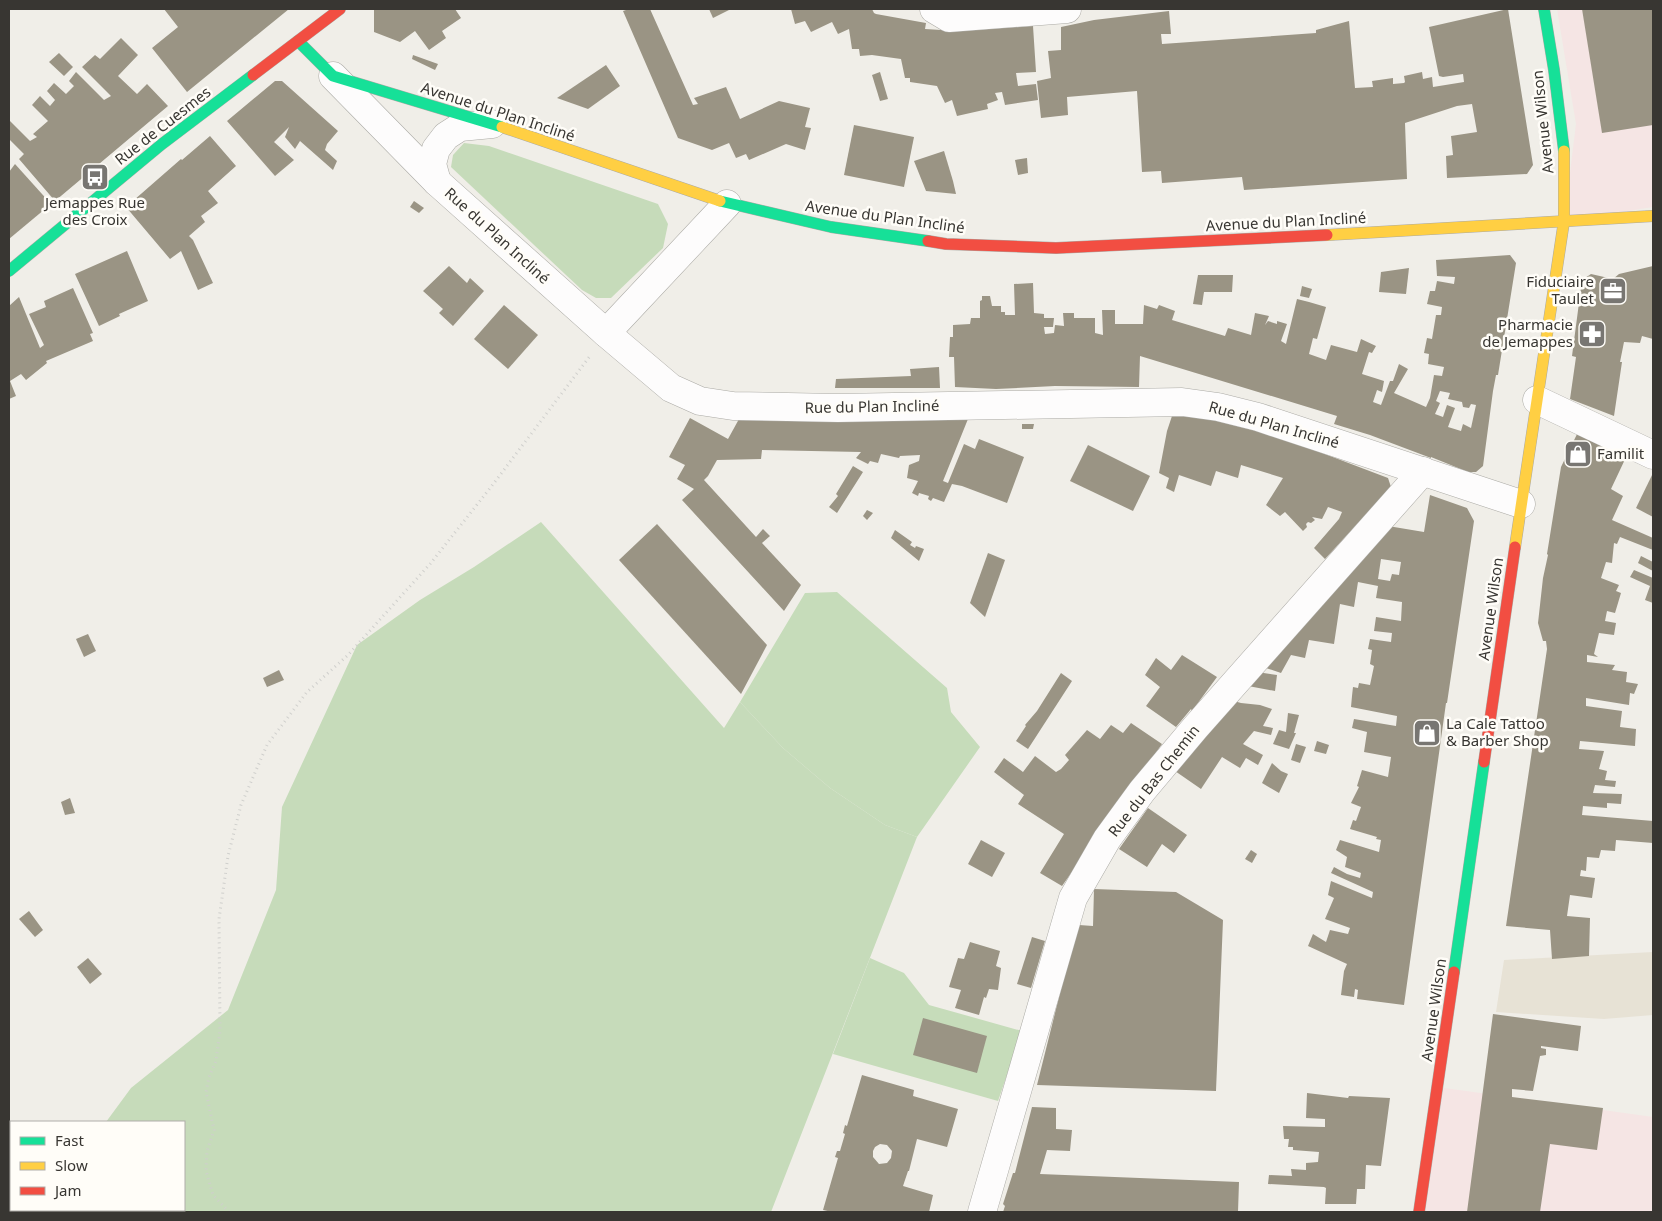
<svg xmlns="http://www.w3.org/2000/svg" width="1662" height="1221" viewBox="0 0 1662 1221" font-family="'Noto Sans',sans-serif">
<rect width="100%" height="100%" fill="#f0eee8"/>
<g fill="#f5e5e4">
<path d="M1557,9H1653V207L1564,221L1576,124Z"/>
<path d="M1437,1087L1653,1117V1212H1419Z"/>
</g>
<path fill="#e7e2d5" d="M1653,952V1015L1604,1019L1496,1012L1504,960Z"/>
<g fill="#c6dbba">
<path d="M464,143L489,146L658,204L668,224L663,248L611,298H596L582,290L451,167L453,155Z"/>
<path d="M541,522L724,728L740,702L783,748L830,788L885,825L917,837L771,1212H32L34,1210H184V1122H106L131,1088L228,1010L276,890L282,807L357,645L420,600L474,567Z"/>
</g>
<g fill="#c6dcba">
<path d="M837,592L947,688L951,712L980,747L917,837L885,825L830,788L783,748L740,702L805,593Z"/>
<path d="M870,958L904,973L929,1005L1022,1031L998,1101L833,1054Z"/>
</g>
<g fill="#9a9484" fill-rule="evenodd">
<path d="M164,9H289L187,92L152,48L178,27Z"/>
<path d="M374,9H455L461,18L442,31L446,38L429,50L415,31L400,42L374,32Z"/>
<path d="M629,9H650L693,105L698,104L694,98L726,87L740,119L779,101L810,108L805,127L811,128L805,150L786,144L749,160L746,154L736,158L729,143L712,150L678,138L623,11Z"/>
<path d="M709,9H728L729,10L713,18Z"/>
<path d="M791,9H872L874,13L876,14L926,23L925,29L958,31L1033,26L1036,72L1016,73L1018,86L1036,84L1038,100L1005,105L1002,92L995,93L998,100L987,104L988,109L957,116L952,100L945,103L937,86L910,82V78H905L901,59L872,55L860,56L859,49H852L849,29L838,34L832,22L811,32L805,21L795,24Z"/>
<path d="M1508,9L1533,165L1527,174L1447,178L1446,156L1453,155L1451,136L1477,132L1472,104L1457,106L1405,123L1407,179L1244,190L1242,177L1162,183L1161,171L1142,172L1137,91L1067,97L1068,115L1041,118L1037,81L1051,78L1048,51L1061,50V27L1094,20L1169,11L1171,34H1161L1162,44L1316,33V30L1349,21L1355,88L1373,87L1372,81L1393,78V84L1404,83L1405,82L1404,76L1422,72L1423,79L1432,77L1433,87L1464,82L1463,74L1443,77L1439,76L1429,27Z"/>
<path d="M1582,9H1653V125L1602,133Z"/>
<path d="M121,38L138,55L118,76L137,94L147,84L168,106L55,201L19,159L24,154L9,139V120L30,141L37,137L33,134L48,121L32,105L40,96L50,106L55,100L47,91L54,83L66,94L74,86L69,81L76,72L104,100L111,96L82,67L95,55L100,59Z"/>
<path d="M59,53L73,67L64,76L49,62Z"/>
<path d="M413,55L438,64L435,70L412,59Z"/>
<path d="M606,65L620,86L588,109L557,98Z"/>
<path d="M880,72L888,99L880,101L872,75Z"/>
<path d="M275,81H282L338,131L327,144L325,150L337,161L333,170L300,141L295,149L285,137L289,127L274,142L294,160L275,176L227,121Z"/>
<path d="M854,125L914,137L904,187L844,175Z"/>
<path d="M210,136L236,166L208,191L218,203L201,216L205,222L189,236L193,240L213,283L198,290L181,251L170,259L126,207L181,159L182,160Z"/>
<path d="M944,151L953,181L956,194L926,191L914,161Z"/>
<path d="M1027,158L1028,173L1018,175L1015,160Z"/>
<path d="M15,164L51,204L9,239V172Z"/>
<path d="M414,201L424,208L419,213L410,207Z"/>
<path d="M127,251L148,301L119,314L120,316L99,326L75,274Z"/>
<path d="M1510,255L1516,263L1498,375H1496L1493,391L1483,466L1476,472H1468L1431,457V458L1370,435L1334,424L1337,416L1140,356L1139,387L1055,386L996,389L955,387L954,357H949L950,337H953V325L970,324L971,318H980V301L982,300V296H990L992,306H1001V312H1005V315H1015L1014,284L1033,283L1034,313L1044,314V318H1054L1053,327H1044L1045,334L1054,333L1055,325L1064,326L1063,313H1074V318H1095V333L1103,335L1102,310H1115V324H1143L1144,305L1157,309L1159,305L1175,311L1172,320L1225,336L1228,328L1251,335L1255,313L1269,316L1265,325L1268,321L1277,324V321L1287,324L1281,341L1286,344L1297,299L1309,302L1326,307L1317,339L1313,338L1309,354L1326,360L1331,345L1357,352L1361,339L1376,346L1372,353L1369,352L1362,374L1384,381L1382,392L1377,390L1373,402L1381,405L1390,381H1393L1399,364L1408,369L1394,393L1426,407L1430,398L1434,375L1442,376L1444,367L1428,364L1429,354L1424,353L1427,338L1432,339L1436,315H1441L1442,307L1427,304L1430,291H1435L1437,281L1454,284L1455,277L1437,276L1436,260ZM1440,391L1450,393L1448,399L1462,402L1463,407L1469,408L1471,404L1476,405L1471,428L1463,424L1461,431L1448,427L1455,408L1447,405L1443,417L1435,414L1440,403L1436,401Z"/>
<path d="M449,266L467,283L470,278L484,291L453,326L439,313L443,309L423,291Z"/>
<path d="M1653,266V339L1642,336L1640,343L1624,342L1620,362H1622L1614,416L1570,399L1576,357L1572,356L1582,280L1591,274L1613,279L1619,274Z"/>
<path d="M1409,268L1406,294L1379,292L1381,272Z"/>
<path d="M1198,275H1233L1232,292H1204L1202,305L1193,304Z"/>
<path d="M1302,286L1312,289L1309,298L1300,296Z"/>
<path d="M73,288L93,333L90,334L93,341L46,361L47,363L26,380L21,374L10,381L16,396L9,399V306L19,297L40,348L44,345L29,314L46,307L44,301Z"/>
<path d="M504,305L538,335L508,369L474,339Z"/>
<path d="M939,367L940,388H835L836,379L911,376L910,369Z"/>
<path d="M1174,410L1280,437L1388,478L1391,487L1325,559L1314,548L1339,519L1342,512L1328,507L1322,519L1312,517L1315,520L1311,523L1308,522L1306,524L1307,527L1303,531L1285,512L1280,516L1266,505L1283,478L1241,465L1238,478L1216,471L1211,486L1179,475L1174,492L1166,488L1169,478L1159,473L1167,431Z"/>
<path d="M970,414L943,481L948,483L964,444L975,449L979,439L1024,457L1007,503L962,486L952,484L944,502L933,498L931,501L928,499L929,496L919,493L918,496L912,493L918,481L907,478L909,465L919,461L920,455L900,456L899,458L881,454L878,463L870,461L868,464L856,458L861,452L762,450L761,459L717,460L708,476L704,480L756,537L763,529L770,536L762,543L801,585L784,611L682,500L694,489L677,479L685,465L669,457L690,418L728,439L739,419Z"/>
<path d="M1022,424H1034L1033,429H1022Z"/>
<path d="M1579,430L1628,453L1611,489L1623,496L1612,520L1653,538V550L1620,537L1617,544L1614,543L1612,563L1606,562L1601,578L1619,585L1616,591L1621,593L1615,613L1607,611L1605,621L1616,623L1614,635L1599,633L1594,654L1598,657L1587,655V662L1615,665L1612,670L1627,672L1626,682L1638,684L1634,694L1630,693L1629,705L1586,698V706L1622,711L1620,727L1636,729L1635,746L1580,741L1579,749L1604,751L1599,769L1607,771L1605,780L1616,781L1615,787L1595,785L1593,793L1622,794L1621,804L1607,803V808L1583,806L1582,815L1653,821V843L1616,840L1615,851L1601,850L1599,858L1587,857L1586,871L1581,870L1580,876L1595,878L1592,898L1570,895L1567,916L1590,918L1589,956L1552,959L1550,930L1506,926L1547,649L1546,641H1543L1538,623L1543,578L1548,555L1547,554L1561,467Z"/>
<path d="M1088,445L1150,476L1133,511L1070,481Z"/>
<path d="M853,466L863,472L837,513L829,507L838,496L836,494Z"/>
<path d="M1653,473V517L1636,508Z"/>
<path d="M1430,495L1467,508L1474,521L1447,703H1446L1404,1005L1357,999L1358,990L1355,989L1354,997L1341,995L1344,971L1347,964L1308,946L1313,934L1326,942L1330,930L1348,934L1350,928L1325,919L1334,898L1328,895L1331,881L1372,898L1373,892L1331,873L1334,867L1347,874L1360,878L1361,873L1345,867L1347,857L1336,850L1340,840L1379,852L1381,840L1376,839L1377,837L1350,829L1353,820L1356,821L1361,807L1351,803L1359,787L1357,786L1362,770L1388,777L1391,757L1364,752L1367,732L1352,728L1354,719L1396,726L1397,716L1351,707L1352,696L1353,687L1358,688L1359,683L1370,685L1374,666L1370,664L1372,650L1368,649L1370,639L1391,642L1392,633L1374,631L1376,617L1401,621L1402,602L1376,598L1378,586L1358,582L1354,607L1340,604L1334,644L1309,640L1305,658L1291,655L1281,673L1254,664L1382,525L1424,532ZM1381,559L1401,562L1399,575L1392,574L1390,581L1378,579Z"/>
<path d="M867,510L873,513L867,520L863,516Z"/>
<path d="M657,524L767,645L741,694L619,560Z"/>
<path d="M895,530L912,542L910,545L915,548L916,546L924,549L919,561L891,538Z"/>
<path d="M988,553L1005,560L985,617L970,603Z"/>
<path d="M1641,556L1653,562V571L1638,563Z"/>
<path d="M1634,570L1653,578V603L1645,600L1650,586L1630,577Z"/>
<path d="M88,634L96,651L84,657L76,639Z"/>
<path d="M1182,655L1217,677L1192,711L1191,709L1176,727L1146,706L1160,687L1145,675L1156,658L1171,670Z"/>
<path d="M279,670L284,680L267,687L263,678Z"/>
<path d="M1250,671L1277,675L1275,691L1248,686Z"/>
<path d="M1061,673L1072,681L1028,749L1016,741L1026,726L1025,725L1037,711Z"/>
<path d="M1223,698L1241,703L1260,705L1272,709L1263,726L1273,728L1271,735L1254,731L1243,744L1263,755L1258,765L1246,758L1240,768L1222,757L1201,789L1175,771Z"/>
<path d="M1288,713L1299,715L1294,733H1296L1289,749L1273,744L1279,730L1286,732Z"/>
<path d="M1131,723L1162,744L1062,886L1040,873L1064,834L1018,804L1024,795L994,772L1004,758L1023,772L1035,756L1056,772L1061,769L1069,760L1065,755L1087,730L1100,739L1111,725L1123,733Z"/>
<path d="M1317,741L1329,745L1326,754L1314,751Z"/>
<path d="M1296,744L1306,747L1300,763L1291,760Z"/>
<path d="M1272,763L1281,771L1288,774L1279,793L1262,783Z"/>
<path d="M70,798L75,813L65,815L61,802Z"/>
<path d="M1148,808L1187,835L1174,853L1162,844L1147,867L1119,849Z"/>
<path d="M981,840L1005,853L992,877L968,864Z"/>
<path d="M1251,850L1257,854L1252,863L1245,859Z"/>
<path d="M1094,889L1176,892L1223,920L1216,1091L1037,1085L1066,969L1079,925L1093,926Z"/>
<path d="M29,911L43,930L35,937L19,919Z"/>
<path d="M1032,937L1045,941L1031,988L1017,984Z"/>
<path d="M970,942L1000,951L996,966L1001,968L998,990L989,989L986,998L984,997L979,1015L955,1008L961,990L949,987L958,958L964,959Z"/>
<path d="M88,958L102,974L90,984L77,967Z"/>
<path d="M1493,1014L1581,1026L1578,1051L1541,1046V1048L1546,1049V1055L1540,1056L1533,1091L1512,1089V1097L1603,1108L1597,1150L1550,1144L1540,1212H1467Z"/>
<path d="M923,1018L987,1036L977,1073L913,1055Z"/>
<path d="M862,1075L914,1090L913,1096L958,1109L947,1147L917,1139L909,1171H908L903,1186L933,1195L929,1212H832L823,1210L838,1158L835,1157L837,1151H840L845,1134L843,1133L845,1125L847,1126ZM880,1144L887,1145L892,1151L891,1158L887,1163L879,1164L873,1157V1151L875,1147Z"/>
<path d="M1307,1093L1348,1098L1349,1096L1390,1098L1381,1166L1366,1165L1365,1189H1357L1356,1204H1325L1326,1188L1324,1187L1268,1184L1269,1175L1292,1176L1291,1169L1306,1170V1163L1318,1162L1319,1152L1293,1150V1147H1288L1289,1139H1284L1283,1126L1325,1127V1119L1306,1118Z"/>
<path d="M1032,1107L1056,1108V1129L1072,1130L1070,1151L1047,1150L1040,1174L1239,1182L1238,1212H1003L1005,1206L1003,1204L1013,1173H1015Z"/>
</g>
<g fill="none" stroke-linecap="round" stroke-linejoin="round">
<g stroke="#abaaa5" stroke-width="29">
<g id="street">
<path d="M934,9L949,18L1067,9"/>
<path d="M333,76L437,182L606,333L671,388L700,401L733,406L838,408L1182,402L1218,407L1258,417L1521,504"/>
<path d="M437,182L432,164L436,149L446,136L460,127L492,124"/>
<path d="M606,333L727,204"/>
<path d="M1537,400L1653,455"/>
<path d="M982,1212L1073,898L1107,839L1142,791L1195,728L1423,471"/>
</g>
</g>
<g stroke="#abaaa5" stroke-width="12">
<g id="fast">
<path d="M1544,9L1554,70L1564,151"/>
<path d="M298,41L333,76L502,127"/>
<path d="M720,201L831,227L928,241"/>
<path d="M9,271L162,144L253,75"/>
<path d="M1454,972L1484,762"/>
</g>
</g>
<g stroke="#abaaa5" stroke-width="12">
<g id="slow">
<path d="M502,127L720,201"/>
<path d="M1327,235L1653,216"/>
<path d="M1515,547L1564,221V151"/>
</g>
</g>
<g stroke="#abaaa5" stroke-width="12">
<g id="jam">
<path d="M253,75L340,9"/>
<path d="M928,241L946,244L1056,248L1327,235"/>
<path d="M1484,762L1515,547"/>
<path d="M1419,1212L1454,972"/>
</g>
</g>
<path stroke="#cfcfcc" stroke-width="3" stroke-dasharray="1 4" stroke-linecap="butt" d="M229,1212L213,1195L206,1171L207,1151L214,1130L206,1092L209,1077L216,1061L220,1031L219,919L228,856L241,805L267,745L307,692L348,655L430,564L491,487L590,356"/>
<use href="#street" stroke="#fdfcfc" stroke-width="28"/>
<use href="#fast" stroke="#16e098" stroke-width="11"/>
<use href="#slow" stroke="#ffcf43" stroke-width="11"/>
<use href="#jam" stroke="#f24e42" stroke-width="11"/>
</g>
<defs>
<g id="bus-square" transform="scale(1.4375)"><rect x="-9" y="-9" width="18" height="18" rx="4" fill="#787672" stroke="#fffdf8"/><path d="M-5-6H5V4H4V6H2V4H-2V6H-4V4H-5ZM-3.5-4V0h7V-4ZM-3.5 1.2v1.5H-2V1.2ZM2 1.2v1.5H3.5V1.2Z" fill="#fff"/></g>
<g id="office-square" transform="scale(1.4375)"><rect x="-9" y="-9" width="18" height="18" rx="4" fill="#787672" stroke="#fffdf8"/><path d="M-6-3h4V-5.5h4V-3h4V5H-6ZM-1-4.5V-3h2v-1.5ZM-6 0V1H6V0Z" fill="#fff"/></g>
<g id="pharmacy-square" transform="scale(1.4375)"><rect x="-9" y="-9" width="18" height="18" rx="4" fill="#787672" stroke="#fffdf8"/><path d="M-2-6h4v4h4v4h-4v4h-4v-4h-4v-4h4Z" fill="#fff"/></g>
<g id="shop-square" transform="scale(1.4375)"><rect x="-9" y="-9" width="18" height="18" rx="4" fill="#787672" stroke="#fffdf8"/><path d="M-5-2.5h2.3a2.7 3.5 0 0 1 5.4 0H5L5.5 6h-11ZM-1.5-2.5h3a1.5 2.3 0 0 0-3 0Z" fill="#fff"/></g>
</defs>
<g fill-rule="evenodd">
<use href="#bus-square" x="95" y="177"/>
<use href="#office-square" x="1613" y="291"/>
<use href="#pharmacy-square" x="1592" y="334"/>
<use href="#shop-square" x="1578" y="454"/>
<use href="#shop-square" x="1427" y="733"/>
</g>
<g text-anchor="middle" stroke-width="5" stroke-linejoin="round" paint-order="stroke">
<g font-size="15" fill="#383632" stroke="#fffdf8">
<text transform="translate(498 112) rotate(18)" y="5">Avenue du Plan Incliné</text>
<text transform="translate(1543 122) rotate(-96)" y="5">Avenue Wilson</text>
<text transform="translate(163 126) rotate(-38)" y="5">Rue de Cuesmes</text>
<text transform="translate(885 217) rotate(8)" y="5">Avenue du Plan Incliné</text>
<text transform="translate(1286 222) rotate(-3)" y="5">Avenue du Plan Incliné</text>
<text transform="translate(497 236) rotate(42)" y="5">Rue du Plan Incliné</text>
<text transform="translate(872 407) rotate(-1)" y="5">Rue du Plan Incliné</text>
<text transform="translate(1274 425) rotate(16)" y="5">Rue du Plan Incliné</text>
<text transform="translate(1491 609) rotate(-82)" y="5">Avenue Wilson</text>
<text transform="translate(1154 781) rotate(-52)" y="5">Rue du Bas Chemin</text>
<text transform="translate(1434 1010) rotate(-82)" y="5">Avenue Wilson</text>
</g>
<g font-size="15" fill="#383632" stroke="#fffdf8" text-anchor="end">
<text x="95" y="208" text-anchor="middle">Jemappes Rue<tspan x="95" dy="17">des Croix</tspan></text>
<text x="1594" y="287">Fiduciaire<tspan x="1594" dy="17">Taulet</tspan></text>
<text x="1573" y="330">Pharmacie<tspan x="1573" dy="17">de Jemappes</tspan></text>
<text x="1597" y="459" text-anchor="start">Familit</text>
<text x="1446" y="729" text-anchor="start">La Cale Tattoo<tspan x="1446" dy="17">&amp; Barber Shop</tspan></text>
</g>
</g>
<rect width="1662" height="1221" fill="none" stroke="#383632" stroke-width="20"/>
<rect x="10" y="1121" width="175" height="90" fill="#fffdf8" stroke="#afada9"/>
<rect x="20" y="1137" width="25" height="8" fill="#16e098" stroke="#afada9"/>
<text x="55" y="1146" font-size="15" fill="#383632">Fast</text>
<rect x="20" y="1162" width="25" height="8" fill="#ffcf43" stroke="#afada9"/>
<text x="55" y="1171" font-size="15" fill="#383632">Slow</text>
<rect x="20" y="1187" width="25" height="8" fill="#f24e42" stroke="#afada9"/>
<text x="55" y="1196" font-size="15" fill="#383632">Jam</text>
</svg>
